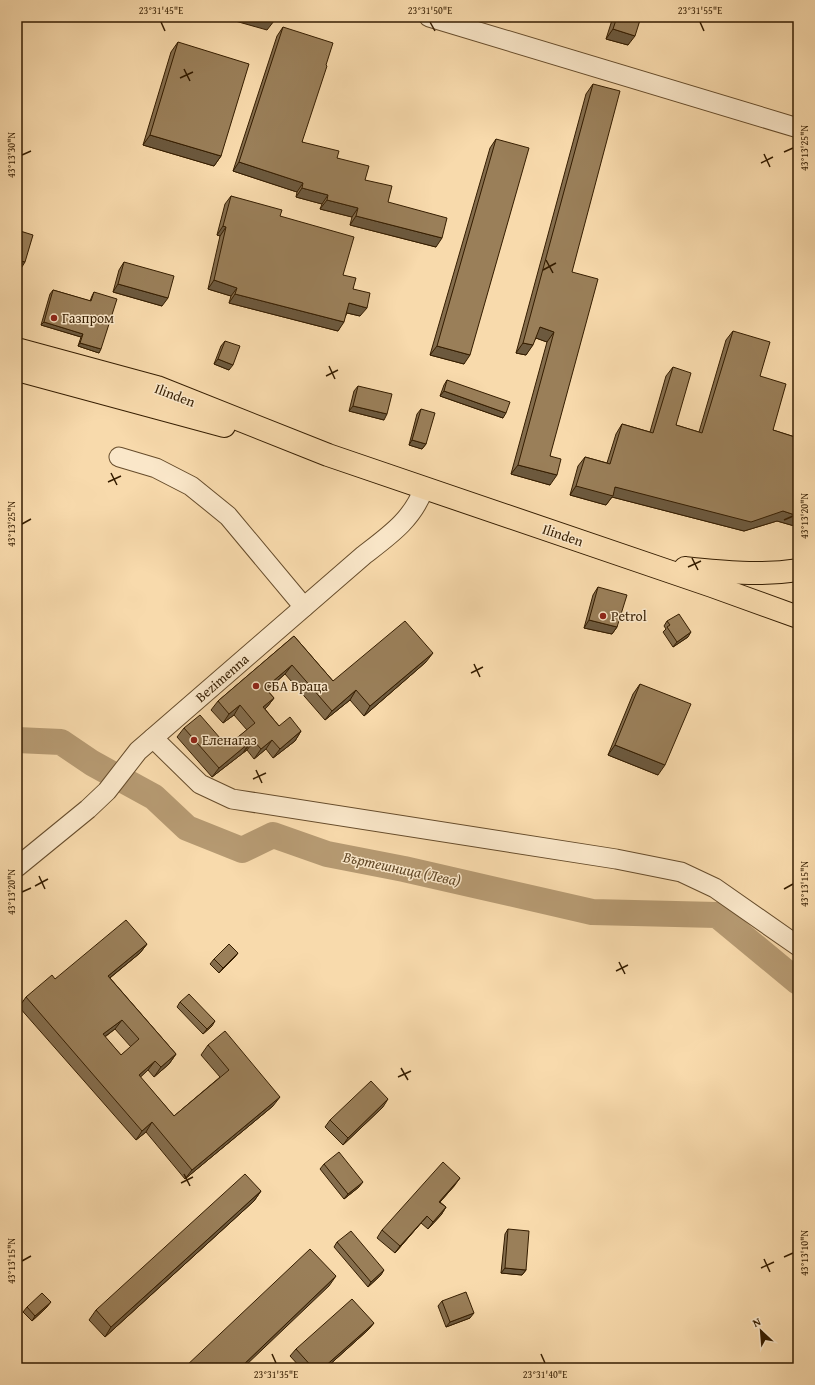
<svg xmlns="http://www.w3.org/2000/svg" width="815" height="1385" viewBox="0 0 815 1385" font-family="'Gentium Book Plus',serif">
<rect width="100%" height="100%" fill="#f8daac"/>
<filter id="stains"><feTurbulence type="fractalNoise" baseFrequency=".005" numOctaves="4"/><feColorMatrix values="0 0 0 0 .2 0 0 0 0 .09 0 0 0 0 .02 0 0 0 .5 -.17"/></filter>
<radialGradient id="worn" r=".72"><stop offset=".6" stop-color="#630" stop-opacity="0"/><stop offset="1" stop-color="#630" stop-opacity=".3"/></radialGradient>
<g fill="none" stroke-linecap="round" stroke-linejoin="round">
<path stroke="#b69a72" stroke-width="26" d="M17,740L61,742L92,763L154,797L187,828L242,850L273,835L327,854L404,869L592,912L717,915L798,982"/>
<g stroke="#664c2b" stroke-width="21">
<g id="minor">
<path d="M429,17L798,128"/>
<path d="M119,457L156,468L191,486L228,516L304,607"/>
<path d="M153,738L200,784L232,799L616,859L681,872L715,888L798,946"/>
<path d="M17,867L88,809L107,791L138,751L153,738L364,555C390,535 413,519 424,488"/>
</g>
</g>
<g stroke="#351d00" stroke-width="24">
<g id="major">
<path d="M17,349L157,387L328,455L712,586L798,617"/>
<path d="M17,370L224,426"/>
<path d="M685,568C723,572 760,576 798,570"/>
</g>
</g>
<use href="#minor" stroke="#fae7c9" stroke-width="19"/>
<use href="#major" stroke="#f8daac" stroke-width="22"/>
</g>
<g fill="#846d4d" stroke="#351d00" fill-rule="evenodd">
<path d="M613,17H641L628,45L606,39Z"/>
<path d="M283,27L302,142L337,158L365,180L388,202L436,247L350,225L352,217L320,209L322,204L296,197L297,192L233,171L277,36Z"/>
<path d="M178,42L221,156L214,166L143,145L171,52Z"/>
<path d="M593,84L550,456V485L511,474L547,342L536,338L526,355L516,353L586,94Z"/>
<path d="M496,139L464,364L430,355L490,148Z"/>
<path d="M231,196L280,216L343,275L353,289L360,316L347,313L338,331L229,303L231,296L208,289L220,236L217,235L225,204Z"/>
<path d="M124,262L162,306L113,292L119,270Z"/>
<path d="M53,290L90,301L92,296L94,292L99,353L78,346L81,337L41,325L50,294Z"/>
<path d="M733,331L760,376L773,430L798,438V527L777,521L744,531L612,497L606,505L570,495L578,466L585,457L607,463L616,434L622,424L650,432L666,376L673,367L676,425L699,432L726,340Z"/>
<path d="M225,341L229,370L214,364L221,346Z"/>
<path d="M447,380L503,418L440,396L444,385Z"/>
<path d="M358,386L384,420L349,411L354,391Z"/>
<path d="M421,409L426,444L422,449L409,445L417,414Z"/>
<path d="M598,587L617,627L612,634L584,628L593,595Z"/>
<path d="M667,621L688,637L673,647L663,632L666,629L664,626Z"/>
<path d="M294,636L333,681L426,662L364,716L350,700L325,720L285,674L267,690L274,698L267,707L265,709L279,726L301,731L295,741L273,758L266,749L254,759L247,750L243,753L212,777L177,737L184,728L227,746L247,730L234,715L223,723L211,710L218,701Z"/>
<path d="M640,684L658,775L608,755L633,694Z"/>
<path d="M147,944L140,953L110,978L176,1054L169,1064L154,1077L148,1070L140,1077L174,1116L220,1077L201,1055L208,1045L273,1106L185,1179L146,1132L136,1140L19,1007L26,997L55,979ZM115,1029L131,1047L121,1055L105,1037Z"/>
<path d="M238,953L234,958L219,973L210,964L214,959Z"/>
<path d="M180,1002L212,1026L203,1034L177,1007Z"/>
<path d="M383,1107L343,1145L325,1127L330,1120Z"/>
<path d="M324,1164L359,1187L344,1199L320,1169Z"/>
<path d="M455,1185L440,1202L446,1207L441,1215L428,1229L421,1223L395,1253L377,1238L382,1230Z"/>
<path d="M261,1191L254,1201L105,1337L89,1320L96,1310Z"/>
<path d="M508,1229L526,1270L522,1275L501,1273L505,1234Z"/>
<path d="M337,1242L381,1275L368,1287L334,1247Z"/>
<path d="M442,1301L470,1318L446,1327L438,1306Z"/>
<path d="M27,1307H47L32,1321L23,1312Z"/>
<path d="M374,1323L368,1330L326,1368H301L290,1356L296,1349Z"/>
</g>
<g fill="#6c593e" stroke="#351d00">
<path d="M221,17H262L274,21L267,30Z"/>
<path d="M613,29L635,36L628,45L606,39Z"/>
<path d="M150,135L221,156L214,166L143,145Z"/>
<path d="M239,162L303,183L297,192L233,171Z"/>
<path d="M302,188L328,195L322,204L296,197Z"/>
<path d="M327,200L358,208L352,217L320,209Z"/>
<path d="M356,216L442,238L436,247L350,225Z"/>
<path d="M223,226L226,227L220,236L217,235Z"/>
<path d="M17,260L25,262L20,270L17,269Z"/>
<path d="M214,280L237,288L231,296L208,289Z"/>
<path d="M118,284L168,298L162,306L113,292Z"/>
<path d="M235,294L344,322L338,331L229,303Z"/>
<path d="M349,303L367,308L360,316L343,312Z"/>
<path d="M44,322L83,334L81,337L41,325Z"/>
<path d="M540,327L554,332L547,342L533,337Z"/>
<path d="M80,343L101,349L99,353L78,346Z"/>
<path d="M523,343L533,345L526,355L516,353Z"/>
<path d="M437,346L470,355L464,364L430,355Z"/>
<path d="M218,359L233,365L229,370L214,364Z"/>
<path d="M444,391L506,413L503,418L440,396Z"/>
<path d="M353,406L387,414L384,420L349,411Z"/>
<path d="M412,440L426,444L422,449L409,445Z"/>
<path d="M518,465L557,475L550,485L511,474Z"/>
<path d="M576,486L615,487L783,511L798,516V527L777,521L744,531L612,497L606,505L570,495Z"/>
<path d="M589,620L617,627L612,634L584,628Z"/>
<path d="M691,632L688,637L673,647L677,642Z"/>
<path d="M433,653L426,662L364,716L370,706Z"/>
<path d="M292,665L285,674L259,697L265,688Z"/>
<path d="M356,690L350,700L325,720L332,711Z"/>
<path d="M274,698L267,707L257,716L263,707Z"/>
<path d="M240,705L234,715L223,723L229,714Z"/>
<path d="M301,731L295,741L273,758L280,749Z"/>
<path d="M272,740L266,749L254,759L261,749Z"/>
<path d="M254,741L247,750L243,753L250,744Z"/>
<path d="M249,743L243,753L212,777L219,768Z"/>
<path d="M615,745L665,765L658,775L608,755Z"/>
<path d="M147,944L140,953L101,985L108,976Z"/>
<path d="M238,953L234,958L219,973L223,968Z"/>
<path d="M122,1020L115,1029L96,1043L103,1034Z"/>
<path d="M215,1021L212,1026L203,1034L207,1029Z"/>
<path d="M176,1054L169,1064L154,1077L161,1067Z"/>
<path d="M155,1061L148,1070L132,1085L139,1075Z"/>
<path d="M280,1097L273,1106L185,1179L192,1170Z"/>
<path d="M388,1099L383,1107L343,1145L348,1138Z"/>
<path d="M152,1122L146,1132L136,1140L142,1131Z"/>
<path d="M460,1178L455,1185L434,1209L439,1202Z"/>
<path d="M363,1182L359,1187L344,1199L348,1194Z"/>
<path d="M261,1191L254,1201L105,1337L111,1327Z"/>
<path d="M446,1207L441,1215L428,1229L433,1222Z"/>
<path d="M427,1216L421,1223L395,1253L400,1246Z"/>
<path d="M505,1268L526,1270L522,1275L501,1273Z"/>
<path d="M384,1270L381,1275L368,1287L371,1282Z"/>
<path d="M336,1276L329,1286L243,1368H240Z"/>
<path d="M51,1302L47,1307L32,1321L35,1316Z"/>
<path d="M474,1313L470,1318L446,1327L450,1322Z"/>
<path d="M374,1323L368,1330L326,1368H323Z"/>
</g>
<g fill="#9a7f59" stroke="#351d00" fill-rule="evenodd">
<path d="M262,17H275L274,21Z"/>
<path d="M617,17H641L635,36L613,29Z"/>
<path d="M283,27L333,43L326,65L327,66L302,142L339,151L337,158L369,166L365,180L392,186L388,202L447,218L442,238L356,216L358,208L327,200L328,195L302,188L303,183L239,162Z"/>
<path d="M178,42L249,64L221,156L150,135Z"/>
<path d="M593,84L620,91L572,272L598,279L550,456L561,459L557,475L518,465L554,332L540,327L533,345L523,343Z"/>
<path d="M496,139L529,148L470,355L437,346Z"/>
<path d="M231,196L282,210L280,216L354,237L343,275L356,278L353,289L370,293L367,308L349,303L344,322L235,294L237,288L214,280L226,227L223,226Z"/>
<path d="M17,230L33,235L25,262L17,260Z"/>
<path d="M124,262L174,276L168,298L118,284Z"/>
<path d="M53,290L91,301L94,292L117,299L101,349L80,343L83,334L44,322Z"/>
<path d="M733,331L770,342L760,376L786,384L773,430L798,438V516L783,511L751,522L615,487L613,496L576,486L585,457L610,464L622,424L653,433L673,367L691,373L676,425L702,433Z"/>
<path d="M225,341L240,346L233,365L218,359Z"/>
<path d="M447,380L510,402L506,413L444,391Z"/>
<path d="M358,386L392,394L387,414L353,406Z"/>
<path d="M421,409L435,413L426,444L412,440Z"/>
<path d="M598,587L627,595L617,627L589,620Z"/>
<path d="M679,614L691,632L677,642L667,627L670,625L667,621Z"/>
<path d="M405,621L433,653L370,706L356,690L332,711L292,665L265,688L274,698L263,707L279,726L290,717L301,731L280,749L272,740L261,749L254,741L250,744L249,743L219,768L184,728L200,715L227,746L255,723L240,705L229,714L218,701L294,636L333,681Z"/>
<path d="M640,684L691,704L665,765L615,745Z"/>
<path d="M126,920L147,944L108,976L176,1054L161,1067L155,1061L139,1075L174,1116L229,1070L208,1045L225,1031L280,1097L192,1170L152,1122L142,1131L26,997L52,975L55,979ZM122,1020L139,1039L121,1055L103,1034Z"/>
<path d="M229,944L238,953L223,968L214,959Z"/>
<path d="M189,994L215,1021L207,1029L180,1002Z"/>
<path d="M17,1053L20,1057L17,1060Z"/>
<path d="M371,1081L388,1099L348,1138L330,1120Z"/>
<path d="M339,1152L363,1182L348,1194L324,1164Z"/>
<path d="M443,1162L460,1178L439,1202L446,1207L433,1222L427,1216L400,1246L382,1230Z"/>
<path d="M245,1174L261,1191L111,1327L96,1310Z"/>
<path d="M508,1229L529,1231L526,1270L505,1268Z"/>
<path d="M351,1231L384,1270L371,1282L337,1242Z"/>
<path d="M310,1249L336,1276L240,1368H184Z"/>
<path d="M466,1292L474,1313L450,1322L442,1301Z"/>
<path d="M42,1293L51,1302L35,1316L27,1307Z"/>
<path d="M352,1299L374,1323L323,1368H313L296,1349Z"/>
</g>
<path fill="none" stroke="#351d00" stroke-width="1.5" d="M161,22L165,31M430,22L435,31M700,22L704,31M184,69L190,81M180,78L193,72M784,152L793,148M764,154L770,167M22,155L31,151M761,163L773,157M546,260L553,273M543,270L556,263M329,366L335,379M326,376L338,370M111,473L117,485M108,482L121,476M784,520L793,516M22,524L31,519M692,558L698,570M688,567L701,561M474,664L480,677M471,673L483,667M256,770L262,783M253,779L266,773M39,876L45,889M35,886L48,879M784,889L793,884M22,892L31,888M619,962L625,974M616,971L628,965M401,1068L408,1080M398,1077L411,1071M184,1174L190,1186M181,1183L193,1177M784,1257L793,1253M764,1259L770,1272M22,1261L31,1256M761,1268L774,1262M272,1354L276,1363M541,1354L545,1363"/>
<g fill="#8f2418" stroke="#fae7c9" stroke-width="1.5">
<circle cx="54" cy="318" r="4"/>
<circle cx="603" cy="616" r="4"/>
<circle cx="256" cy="686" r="4"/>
<circle cx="194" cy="740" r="4"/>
</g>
<g text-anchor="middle" stroke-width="3" stroke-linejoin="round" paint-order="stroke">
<g font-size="14" fill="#351d00" stroke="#fae7c9" text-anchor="start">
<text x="62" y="323">Газпром</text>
<text x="611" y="621">Petrol</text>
<text x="264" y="691">СБА Враца</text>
<text x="202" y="745">Еленагаз</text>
</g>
<g font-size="14" fill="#351d00" stroke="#fae7c9">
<text transform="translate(175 395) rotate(21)" y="5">Ilinden</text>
<text transform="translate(563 535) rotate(19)" y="5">Ilinden</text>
<text transform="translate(222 678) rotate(-41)" y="5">Bezimenna</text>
</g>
<g font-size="15" font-style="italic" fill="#624928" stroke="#fae7c9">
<text transform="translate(402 869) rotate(12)" y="5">Въртешница (Лева)</text>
</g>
</g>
<rect width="815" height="1385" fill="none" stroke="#f8daac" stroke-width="44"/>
<g transform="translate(761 1331) rotate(334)" stroke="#fae7c9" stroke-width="3" paint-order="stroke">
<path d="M0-3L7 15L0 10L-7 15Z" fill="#351d00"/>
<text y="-6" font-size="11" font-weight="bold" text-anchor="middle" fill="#351d00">N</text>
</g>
<rect x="22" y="22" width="771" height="1341" fill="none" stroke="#351d00" stroke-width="1.5"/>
<g font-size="10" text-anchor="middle" fill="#351d00">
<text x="161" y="14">23°31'45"E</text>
<text x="430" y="14">23°31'50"E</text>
<text x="700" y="14">23°31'55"E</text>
<text transform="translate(804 148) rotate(-90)" y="4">43°13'25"N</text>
<text transform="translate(11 155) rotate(-90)" y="4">43°13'30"N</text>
<text transform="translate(804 516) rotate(-90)" y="4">43°13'20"N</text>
<text transform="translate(11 524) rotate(-90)" y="4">43°13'25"N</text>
<text transform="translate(804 884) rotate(-90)" y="4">43°13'15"N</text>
<text transform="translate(11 892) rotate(-90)" y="4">43°13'20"N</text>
<text transform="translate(804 1253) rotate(-90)" y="4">43°13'10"N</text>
<text transform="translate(11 1261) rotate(-90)" y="4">43°13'15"N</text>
<text x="276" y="1378">23°31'35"E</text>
<text x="545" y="1378">23°31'40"E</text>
</g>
<rect width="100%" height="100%" filter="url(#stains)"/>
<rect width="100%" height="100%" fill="url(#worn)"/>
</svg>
